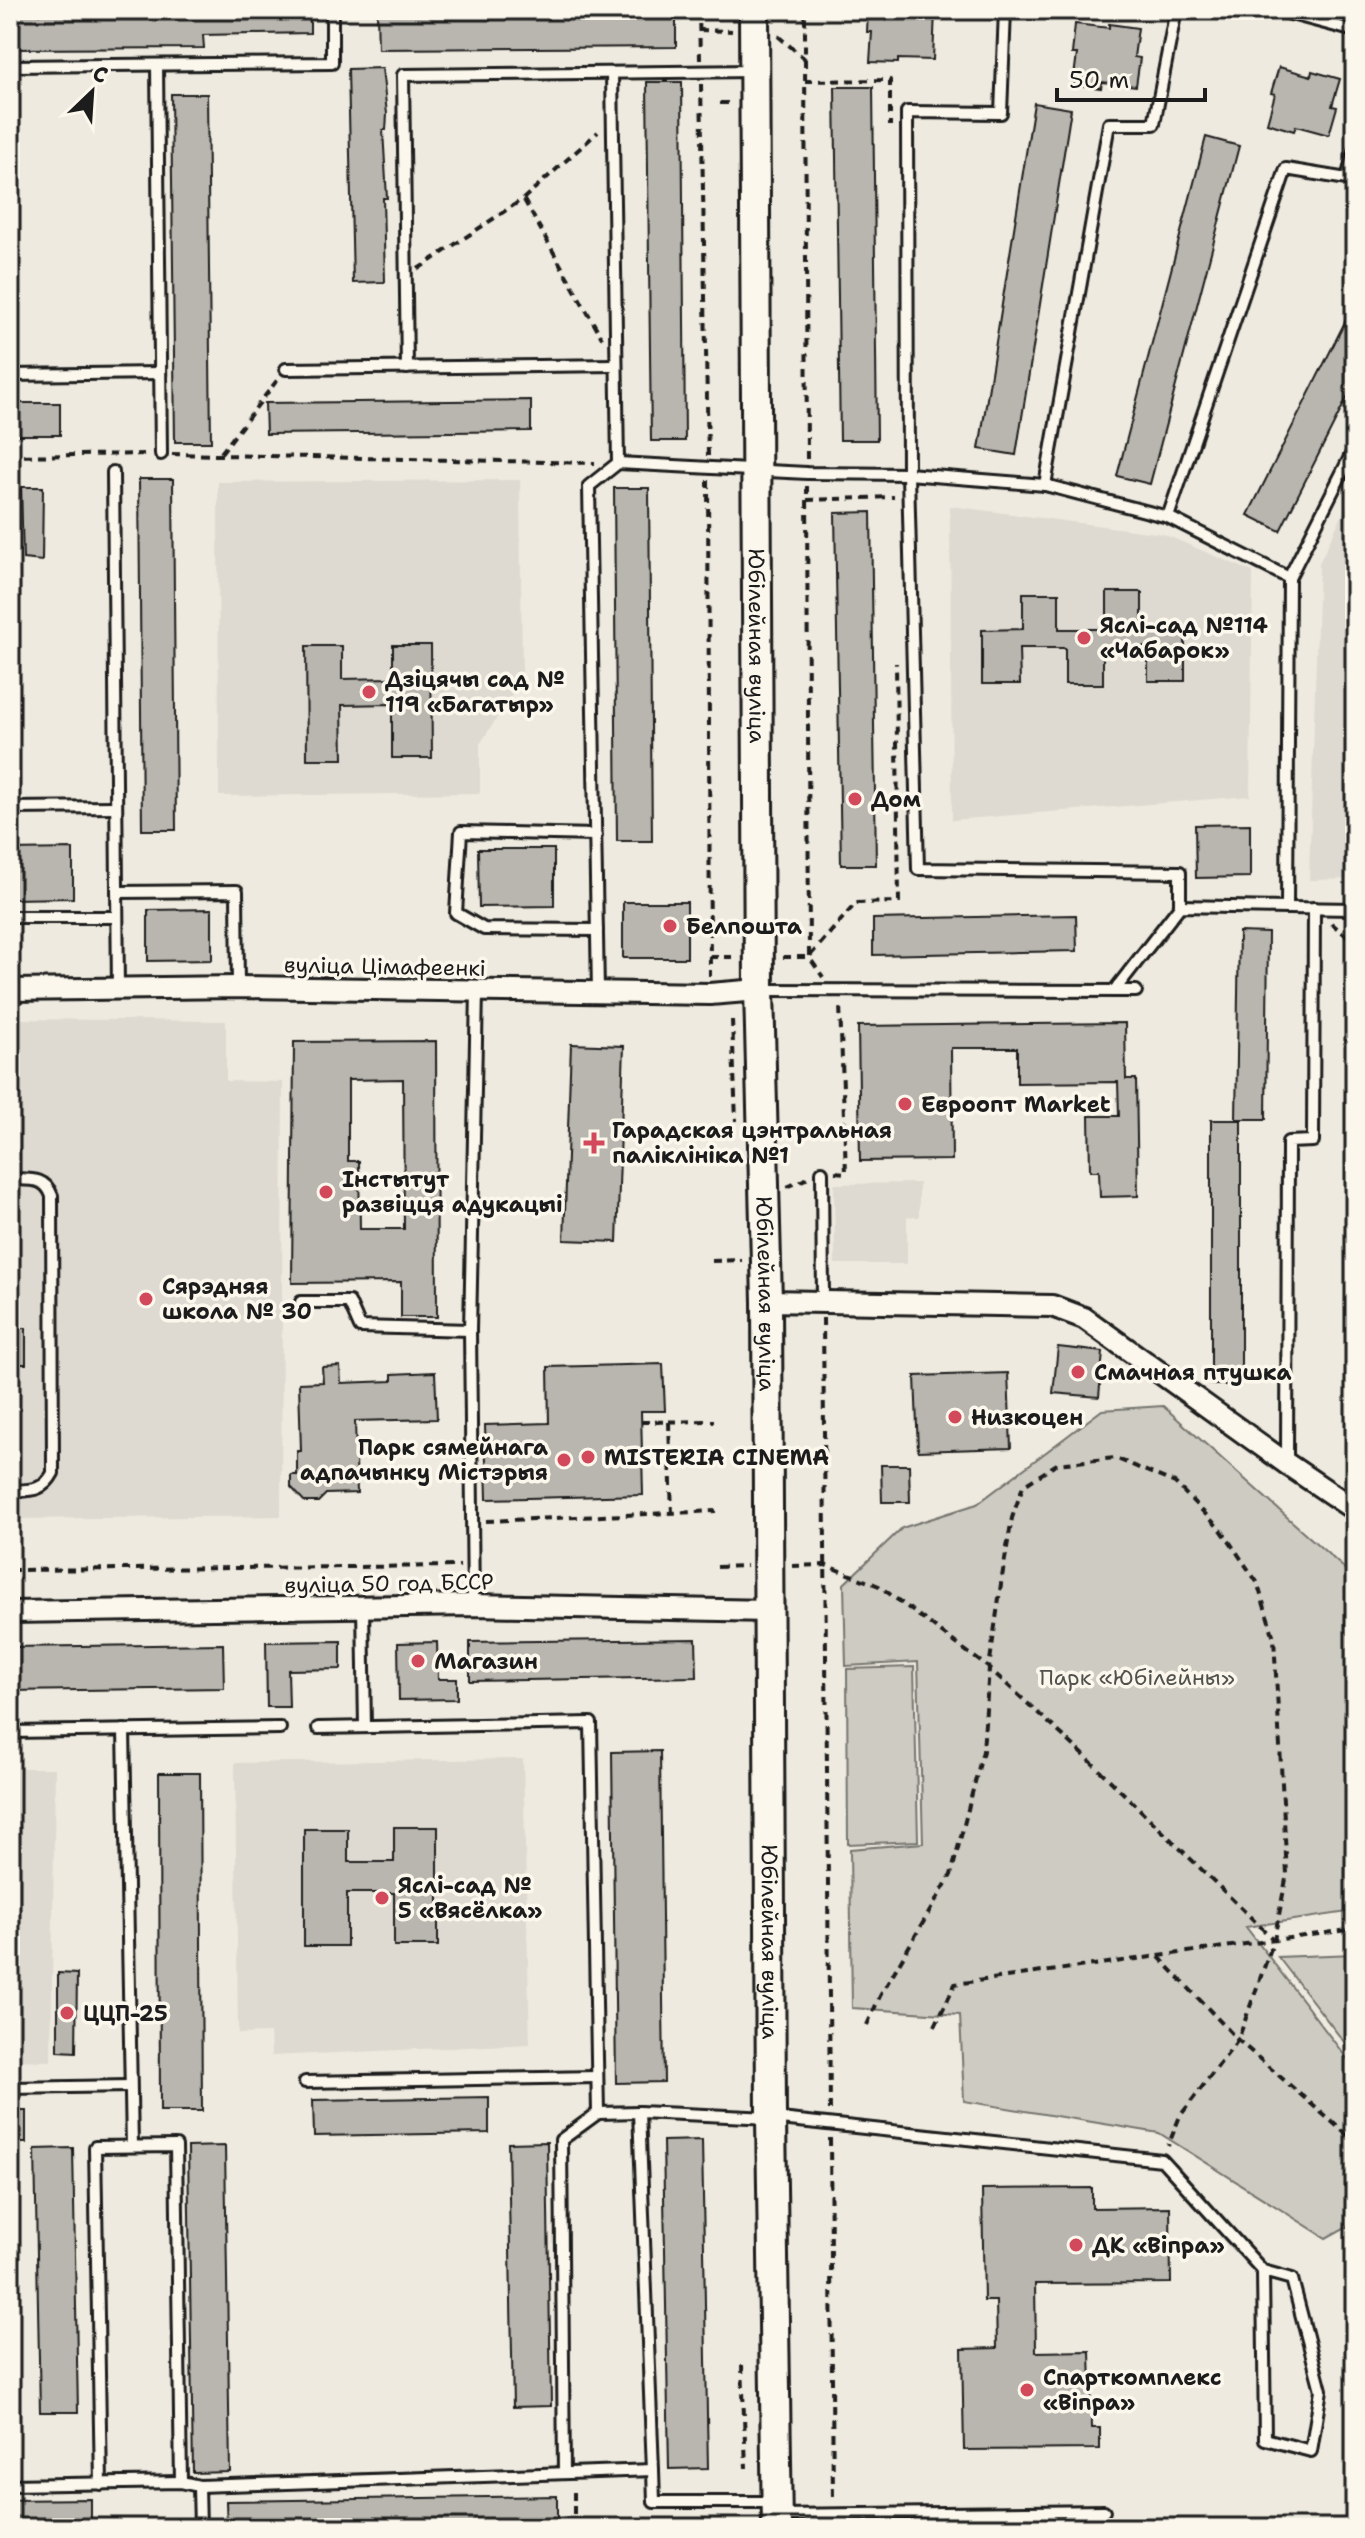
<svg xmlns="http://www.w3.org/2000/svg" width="1365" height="2538" viewBox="0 0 1365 2538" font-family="'Shantell Sans',sans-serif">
<rect width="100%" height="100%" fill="#eeeadf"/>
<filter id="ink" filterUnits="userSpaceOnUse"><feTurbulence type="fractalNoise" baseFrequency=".0125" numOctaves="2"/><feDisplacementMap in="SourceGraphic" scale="16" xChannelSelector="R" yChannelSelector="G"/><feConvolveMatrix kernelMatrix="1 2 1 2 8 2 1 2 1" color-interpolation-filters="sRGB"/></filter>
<g filter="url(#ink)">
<g fill="#dedad1">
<path d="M520,480L522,679L480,744V793L219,796L218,482Z"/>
<path d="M1355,489V879L1309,880L1319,563Z"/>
<path d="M950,506L1163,534L1253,572L1250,796L952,820Z"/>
<path d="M10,526L15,667L10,683Z"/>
<path d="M10,1019L226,1021V1081L283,1082L281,1516L10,1519Z"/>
<path d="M919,1183V1217H907V1264H835L834,1184Z"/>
<path d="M523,1759L530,2044L271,2056L270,2033L238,2034L235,1763Z"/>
<path d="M10,1768H55L51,2061L10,2060Z"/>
</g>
<g fill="#ceccc2" stroke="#75746f" stroke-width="2">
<path d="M1163,1406L1355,1578V1911L1246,1927L1355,2069V2222L1326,2238L1159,2133L964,2101L960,2015L852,2008L850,1849L923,1843L918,1662L846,1666L844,1584L902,1528L977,1504L1102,1410Z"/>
<path d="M914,1667L918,1841L848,1844L847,1669Z"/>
<path d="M1355,1954V2056L1278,1957Z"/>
</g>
<g fill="#b9b6af" stroke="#1c1c1c" stroke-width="2" fill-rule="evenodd">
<path d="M212,10H310V33L203,35L204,48L10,49V14L212,13Z"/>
<path d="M868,10H935L933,60L898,59V63L870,62L872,32H867Z"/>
<path d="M676,11V47L378,49L377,13Z"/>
<path d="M1075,24L1109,28V24L1138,28L1134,57L1140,58L1136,86L1102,82L1101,88L1073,84L1077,54H1072Z"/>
<path d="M1279,67L1311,76L1312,71L1340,79L1332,106L1337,107L1329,135L1296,126L1294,131L1267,123L1275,94L1271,93Z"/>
<path d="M382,68L387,114L386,130H383L387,198H383L385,282L353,283L348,69Z"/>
<path d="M647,82H682L685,441H651Z"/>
<path d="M835,87H873L877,440H840Z"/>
<path d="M171,94H207L211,442H175Z"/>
<path d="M1034,103L1071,109L1016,455L979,449Z"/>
<path d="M1206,137L1239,146L1150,484L1117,476Z"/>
<path d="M1355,302V382L1280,531L1248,515Z"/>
<path d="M531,400V431L266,434L265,403Z"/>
<rect x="10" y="403" width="50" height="32"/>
<path d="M139,479H173L176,830H142Z"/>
<path d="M21,487H43L42,561L23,559Z"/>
<path d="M614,488H649L652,841H617Z"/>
<path d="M871,512L876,865H841L835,513Z"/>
<path d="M1107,592H1142V627H1185V681H1148V647H1103V684H1065V648H1019L1020,684H982V630L1023,629V593H1059V629H1107Z"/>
<path d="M393,645H431L432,758H392V704L342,705L343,759H307L306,646H342V679L393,678Z"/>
<path d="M1250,824V877L1196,878L1195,825Z"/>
<path d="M73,849V898L10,899V850Z"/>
<path d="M478,849H554V906L479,907Z"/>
<rect x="623" y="902" width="64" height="56"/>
<path d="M212,909V960L148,961V910Z"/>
<path d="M1076,915L1077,951L873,955V919Z"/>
<path d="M1239,932L1268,933L1266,1119H1236Z"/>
<path d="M1125,1023L1126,1079H1136L1138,1196L1100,1197L1099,1171H1090L1089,1116H1119L1118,1082L1017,1083V1048H951L952,1160L860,1161L858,1026Z"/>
<path d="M436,1041L437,1317H401V1282L292,1283L294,1042ZM403,1079L404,1229H360L359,1161H348V1080Z"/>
<path d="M571,1044L624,1046L617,1242L564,1240Z"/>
<rect x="1211" y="1120" width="30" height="265"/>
<rect x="10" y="1328" width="16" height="36"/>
<path d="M1058,1347L1103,1352L1099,1397L1053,1393Z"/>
<path d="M663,1364L665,1411H641L643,1495L487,1499L485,1425L549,1423L548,1367Z"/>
<path d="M340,1366L341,1383L392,1381V1374L435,1372L437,1419L355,1421L357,1493L326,1494L318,1502H305L291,1487V1475H297V1451H301L299,1383L323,1382L322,1367Z"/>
<path d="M1008,1373L1011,1448L918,1451L915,1376Z"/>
<path d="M881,1465H909L910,1502H882Z"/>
<path d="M696,1639L697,1677L470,1681V1642Z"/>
<path d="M341,1641V1669L288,1670L289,1707H267L266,1642Z"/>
<path d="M437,1642L438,1679H457V1699L399,1700L398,1643Z"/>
<path d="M223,1644L224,1688L10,1691V1647Z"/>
<path d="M660,1751L664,2082L616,2083L612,1752Z"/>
<path d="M159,1773H200L202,2111H160Z"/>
<path d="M394,1827H438V1946H394V1893H347V1946H304V1829H348V1862H394Z"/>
<path d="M58,1973L77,1974L76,2052L58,2051Z"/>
<path d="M489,2097V2133L314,2136L313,2100Z"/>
<rect x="10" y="2111" width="16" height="32"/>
<path d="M702,2140L708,2468L669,2469L663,2141Z"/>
<path d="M547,2142L551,2406L513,2407L508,2143Z"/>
<path d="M225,2146L230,2472L193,2473L188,2147Z"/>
<path d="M73,2148L78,2412H40L35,2149Z"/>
<path d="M1092,2188V2208L1170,2207L1171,2283L1035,2284L1036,2352L1090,2351L1092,2428H1100V2449L964,2450L962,2349L997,2348L996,2301H984L982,2189Z"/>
<path d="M557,2496V2528H227L226,2501Z"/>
<path d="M91,2499V2528H10V2500Z"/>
</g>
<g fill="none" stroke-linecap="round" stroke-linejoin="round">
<g stroke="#1c1c1c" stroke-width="16">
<g id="lane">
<path d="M1005,10L1001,113L907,112L908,474L918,869L1180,872V906"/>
<path d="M1276,10L1355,31"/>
<path d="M157,65L161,454"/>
<path d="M10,66L332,63V10"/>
<path d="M612,73L618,463"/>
<path d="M407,368L403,75L754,71"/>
<path d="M286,369L616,365"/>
<path d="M10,375L160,373"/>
<path d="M113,472L118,989"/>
<path d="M1045,485L1109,124H1154L1176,10"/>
<path d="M1168,517L1286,169L1347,179L1355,148"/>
<path d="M10,808L116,807"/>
<path d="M596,835L461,832L456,913L484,929L597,930"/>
<path d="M117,892L237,891L238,987"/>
<path d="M1287,908L1355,909"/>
<path d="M10,917H117"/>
<path d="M761,990L1136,991"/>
<path d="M598,991L589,486L618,463L807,473L908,474L1045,485L1168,517L1289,578"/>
<path d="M1114,991L1180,906L1287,908L1289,578L1355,447"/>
<path d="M822,1172L823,1301"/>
<path d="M10,1179C29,1180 45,1176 52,1196L53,1473C43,1492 30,1490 10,1491"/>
<path d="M301,1302H349L360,1327L470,1330"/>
<path d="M1287,1462L1288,1142L1313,1141L1314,908"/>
<path d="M473,1605L470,1330L477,992"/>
<path d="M363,1607L365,1727"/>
<path d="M318,1728L591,1723L598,2113"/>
<path d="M124,1730L132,2146"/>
<path d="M10,1732L280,1728"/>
<path d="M305,2082L597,2077"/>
<path d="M10,2088L130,2086"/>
<path d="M639,2112L653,2470"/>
<path d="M564,2473L561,2140L598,2113L639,2112L771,2118L1162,2160L1263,2271L1265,2439L1311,2451L1321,2390L1292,2279L1263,2271"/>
<path d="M101,2484L95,2147L176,2146L181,2482"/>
<path d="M10,2485L181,2482L199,2486L653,2470L654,2502H774"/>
<path d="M199,2486L200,2528"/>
<path d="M778,2515L1104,2511"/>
</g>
</g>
<g stroke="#1c1c1c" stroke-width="26">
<g id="street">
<path d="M10,990L238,987L710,994L759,990"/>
<path d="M767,1301L1052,1306L1084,1318L1287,1464L1355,1510"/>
<path d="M10,1612L473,1605L769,1611"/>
</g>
</g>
<g stroke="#1c1c1c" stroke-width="34">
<g id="secondary">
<path id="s1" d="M754,10L759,990L767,1301L771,2118L777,2528"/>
</g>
</g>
<g stroke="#1c1c1c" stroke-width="4" stroke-dasharray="8 6" stroke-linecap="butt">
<path d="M699,10L700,60"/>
<path d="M699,30L732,31"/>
<path d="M778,36L805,59V10"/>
<path d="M805,59L807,461"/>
<path d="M805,81L890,80V126"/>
<path d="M701,84L708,456"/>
<path d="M720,103H734"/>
<path d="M524,200L602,338"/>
<path d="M418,269L523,199L598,132"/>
<path d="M221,453L278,379"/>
<path d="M172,454L595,463"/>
<path d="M10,456L148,454"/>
<path d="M708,480L710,976"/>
<path d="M807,486L809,957L823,977"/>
<path d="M807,500L894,497"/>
<path d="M1331,923L1355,943"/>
<path d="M710,957H736"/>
<path d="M783,957H809L856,903L899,902L896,663"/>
<path d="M732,1020L736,1121"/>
<path d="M835,1172L846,1173L840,1004"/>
<path d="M787,1187L808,1178"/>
<path d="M712,1261L742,1260"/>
<path d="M823,1318L830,2110"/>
<path d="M641,1422L714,1421"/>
<path d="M669,1422L672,1515"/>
<path d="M486,1521L716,1511"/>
<path d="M792,1566L825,1565L879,1586L989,1668L1085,1756L1274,1940"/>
<path d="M717,1567L746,1566"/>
<path d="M10,1570L460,1566"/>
<path d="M1159,1957L1238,2040L1355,2142"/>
<path d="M867,2025L880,1996L951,1875L983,1751L989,1668L1002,1577L1012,1518L1023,1486L1057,1464L1115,1458L1175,1483L1222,1531L1257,1582L1274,1638L1287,1874L1274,1940L1238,2040L1180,2116L1168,2146"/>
<path d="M935,2026L955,1984L1355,1929"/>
<path d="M830,2138L833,2502"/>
<path d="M742,2365L746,2468"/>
<path d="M574,2528V2487"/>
</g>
<use href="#lane" stroke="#fbf7ec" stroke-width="10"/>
<use href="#street" stroke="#fbf7ec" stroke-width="20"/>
<use href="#secondary" stroke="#fbf7ec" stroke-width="28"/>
</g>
</g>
<g fill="#d1495b" stroke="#fbf7ec" stroke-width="3">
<circle cx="1084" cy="638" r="8"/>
<circle cx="369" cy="692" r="8"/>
<circle cx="855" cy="799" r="8"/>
<circle cx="670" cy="926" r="8"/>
<circle cx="905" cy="1104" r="8"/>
<path d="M590 1131h8v8h8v8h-8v8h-8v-8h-8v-8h8z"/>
<circle cx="326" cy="1192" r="8"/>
<circle cx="146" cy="1299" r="8"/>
<circle cx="1078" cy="1372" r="8"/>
<circle cx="955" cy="1417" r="8"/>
<circle cx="588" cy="1457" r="8"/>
<circle cx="564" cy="1460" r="8"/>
<circle cx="418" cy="1661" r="8"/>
<circle cx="382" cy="1898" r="8"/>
<circle cx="67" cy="2013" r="8"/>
<circle cx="1076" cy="2245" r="8"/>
<circle cx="1027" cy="2390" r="8"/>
</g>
<g text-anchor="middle" stroke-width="7" stroke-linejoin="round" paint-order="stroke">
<g font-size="22" font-weight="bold" fill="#1c1c1c" stroke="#fbf7ec" text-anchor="start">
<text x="1100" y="633">Яслі-сад №114<tspan x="1100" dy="25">«Чабарок»</tspan></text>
<text x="385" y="687">Дзіцячы сад №<tspan x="385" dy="25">119 «Багатыр»</tspan></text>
<text x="871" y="807">Дом</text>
<text x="686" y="934">Белпошта</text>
<text x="921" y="1112">Евроопт Market</text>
<text x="612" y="1138">Гарадская цэнтральная<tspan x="612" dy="25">паліклініка №1</tspan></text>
<text x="342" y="1187">Інстытут<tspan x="342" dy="25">развіцця адукацыі</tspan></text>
<text x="162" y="1294">Сярэдняя<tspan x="162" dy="25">школа № 30</tspan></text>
<text x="1094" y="1380">Смачная птушка</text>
<text x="971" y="1425">Низкоцен</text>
<text x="548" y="1455" text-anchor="end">Парк сямейнага<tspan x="548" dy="25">адпачынку Містэрыя</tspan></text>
<text x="604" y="1465">MISTERIA CINEMA</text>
<text x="434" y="1669">Магазин</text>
<text x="398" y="1893">Яслі-сад №<tspan x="398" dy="25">5 «Вясёлка»</tspan></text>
<text x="83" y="2021">ЦЦП-25</text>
<text x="1092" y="2253">ДК «Віпра»</text>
<text x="1043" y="2385">Спарткомплекс<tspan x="1043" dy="25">«Віпра»</tspan></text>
</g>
<g font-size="22" fill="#1c1c1c" stroke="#fbf7ec">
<text dy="8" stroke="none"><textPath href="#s1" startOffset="636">Юбілейная вуліца</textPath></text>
<text transform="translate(385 966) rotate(1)" y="8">вуліца Цімафеенкі</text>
<text dy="8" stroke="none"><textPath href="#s1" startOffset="1284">Юбілейная вуліца</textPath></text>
<text transform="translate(389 1583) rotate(-1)" y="8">вуліца 50 год БССР</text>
<text dy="8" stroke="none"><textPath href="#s1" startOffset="1932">Юбілейная вуліца</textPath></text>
</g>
<g font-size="22" fill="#51514e" stroke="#fbf7ec">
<text x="1137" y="1685">Парк «Юбілейны»</text>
</g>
</g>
<rect width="1365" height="2538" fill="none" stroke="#fbf7ec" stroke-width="40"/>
<rect x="20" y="20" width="1325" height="2498" fill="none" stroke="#1c1c1c" stroke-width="3" filter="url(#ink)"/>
<g transform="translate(92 92) rotate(25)" stroke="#fbf7ec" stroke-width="6" paint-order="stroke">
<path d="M0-6L14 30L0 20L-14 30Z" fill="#1c1c1c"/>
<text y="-12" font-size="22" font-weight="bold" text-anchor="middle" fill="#1c1c1c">С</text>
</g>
<path d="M1057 88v12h148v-12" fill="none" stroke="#1c1c1c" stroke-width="4"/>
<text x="1069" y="88" font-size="24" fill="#1c1c1c" stroke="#fbf7ec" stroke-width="6" paint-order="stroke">50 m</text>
</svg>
